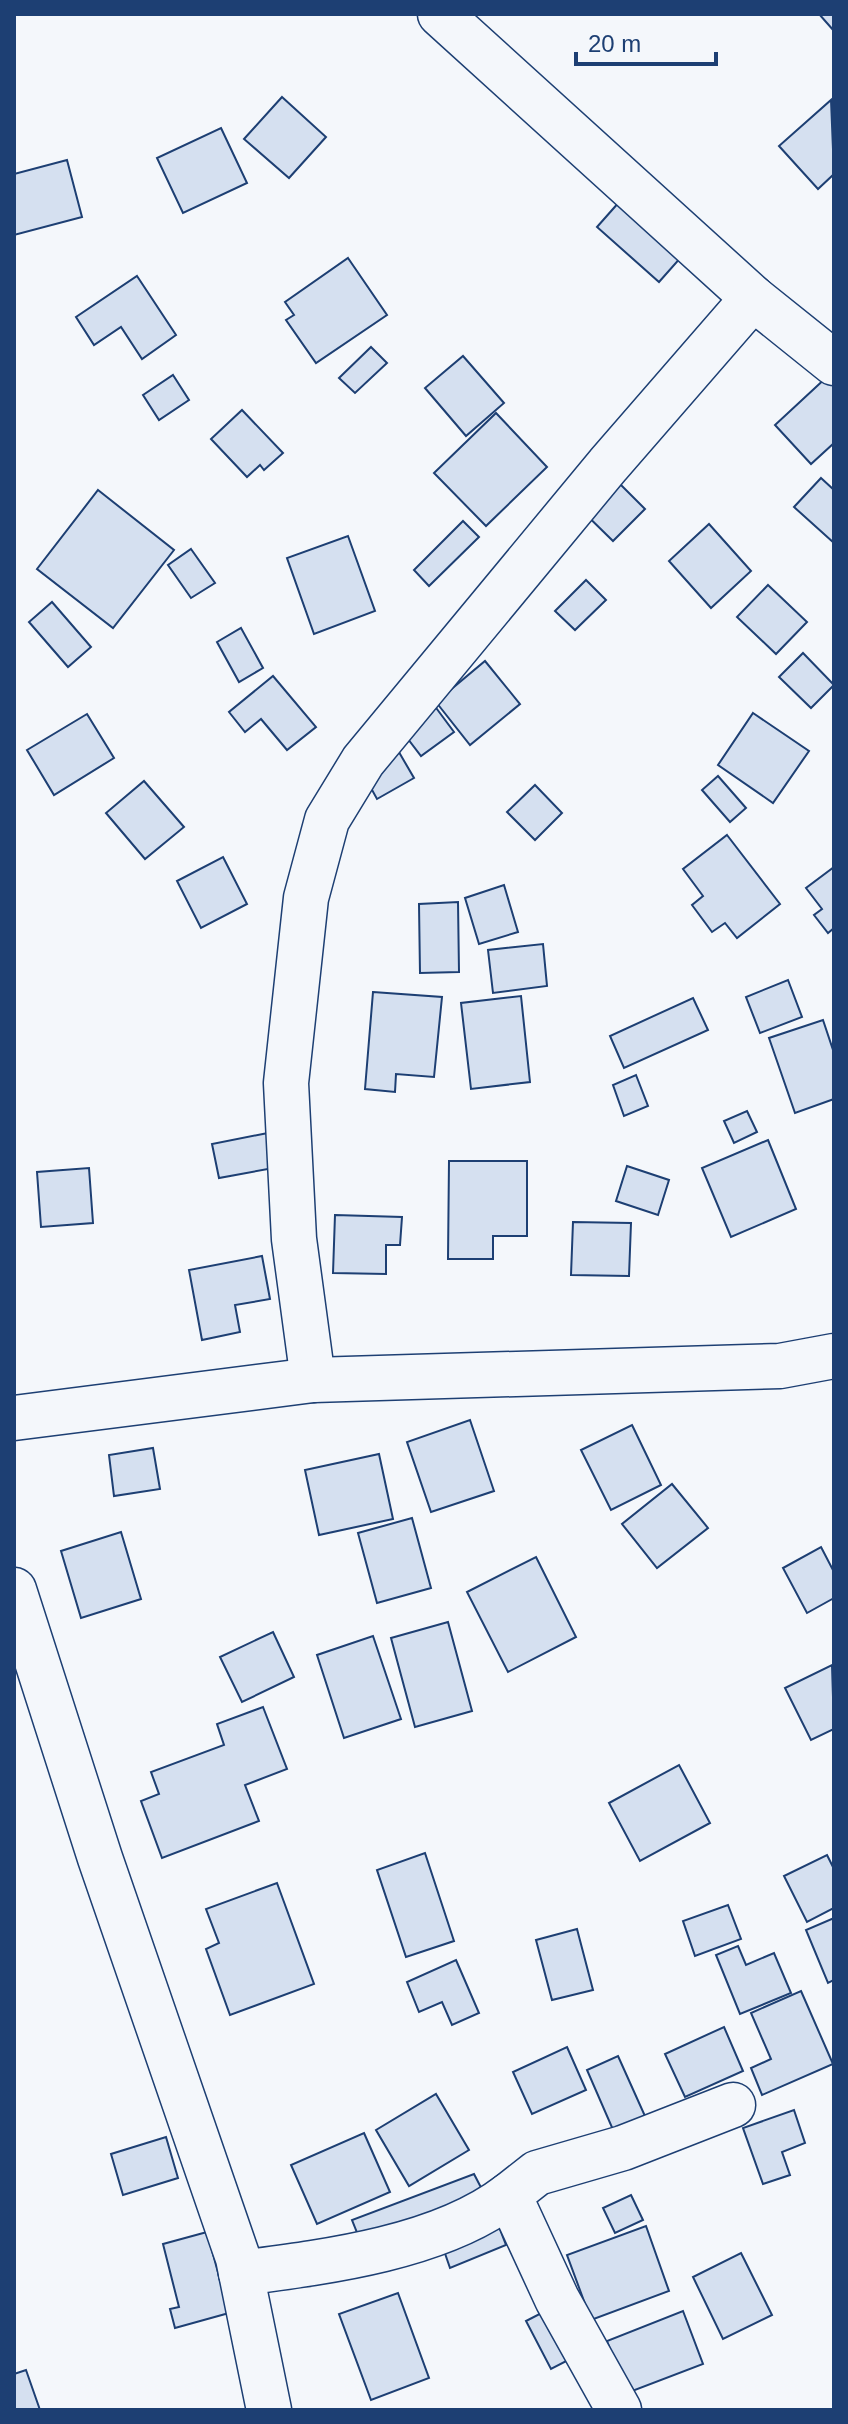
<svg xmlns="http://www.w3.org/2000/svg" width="848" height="2424" viewBox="0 0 848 2424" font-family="Helvetica,sans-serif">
<rect width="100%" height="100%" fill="#f4f7fb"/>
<g fill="#d5e0f0" stroke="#1d3f73" stroke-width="2">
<path d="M819,14H834V31Z"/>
<path d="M282,97L326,137L289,178L244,139Z"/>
<path d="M831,100L834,174L818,189L779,146Z"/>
<path d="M221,128L247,183L183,213L157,158Z"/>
<path d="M67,160L82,217L14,235V174Z"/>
<path d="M628,192L690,247L659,282L597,227Z"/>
<path d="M348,258L387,315L316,363L286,320L294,315L285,302Z"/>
<path d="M137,276L176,335L142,359L121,327L94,345L76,317Z"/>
<path d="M371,347L387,363L355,393L339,378Z"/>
<path d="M463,356L504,403L466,436L425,388Z"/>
<path d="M173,375L189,400L159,420L143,395Z"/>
<path d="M829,375L834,381V443L811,464L775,425Z"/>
<path d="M242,410L283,453L264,470L260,465L247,477L211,439Z"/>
<path d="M496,413L547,467L486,526L434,473Z"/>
<path d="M599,463L645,509L613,541L566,495Z"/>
<path d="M821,478L834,490V543L794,507Z"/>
<path d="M98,490L174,550L113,628L37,569Z"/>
<path d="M463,521L479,537L429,586L414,570Z"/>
<path d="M709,524L751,571L711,608L669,561Z"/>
<path d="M348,536L375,611L314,634L287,558Z"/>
<path d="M191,549L215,583L191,598L168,565Z"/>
<path d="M586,580L606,600L575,630L555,611Z"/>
<path d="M768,585L807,622L776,654L737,617Z"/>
<path d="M52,602L91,647L68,667L29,622Z"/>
<path d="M241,628L263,668L239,682L217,642Z"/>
<path d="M803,653L834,685L811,708L779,677Z"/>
<path d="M485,661L520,704L470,745L436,702Z"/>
<path d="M273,676L316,727L287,750L261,719L245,732L229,712Z"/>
<path d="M428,697L454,732L421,756L395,722Z"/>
<path d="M753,713L809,751L773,803L718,765Z"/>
<path d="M87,714L114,758L54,795L27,750Z"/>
<path d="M396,747L414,778L377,799L360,768Z"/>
<path d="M718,776L746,808L730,822L702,790Z"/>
<path d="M144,781L184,827L145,859L106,813Z"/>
<path d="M535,785L562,813L535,840L507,812Z"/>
<path d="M727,835L780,904L737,938L725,923L712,932L692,905L703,896L683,869Z"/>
<path d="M223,857L247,904L201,928L177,881Z"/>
<path d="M834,867V928L828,933L814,915L822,909L806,888Z"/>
<path d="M504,885L518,932L479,944L465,898Z"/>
<path d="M458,902L459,972L420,973L419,904Z"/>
<path d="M543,944L547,986L493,993L488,950Z"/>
<path d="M788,980L802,1017L760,1033L746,997Z"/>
<path d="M373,992L442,997L434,1077L396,1074L395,1092L365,1089Z"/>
<path d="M521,996L530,1082L471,1089L461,1003Z"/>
<path d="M693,998L708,1030L624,1068L610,1036Z"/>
<path d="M823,1020L834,1053V1099L795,1113L769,1038Z"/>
<path d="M636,1075L648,1106L624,1116L613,1085Z"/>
<path d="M747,1111L757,1132L734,1143L724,1121Z"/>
<path d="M273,1132L279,1167L219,1178L212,1144Z"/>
<path d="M768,1140L796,1209L731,1237L702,1168Z"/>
<path d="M449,1161H527V1236H493V1259H448Z"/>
<path d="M627,1166L669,1180L658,1215L616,1201Z"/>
<path d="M89,1168L93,1223L41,1227L37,1172Z"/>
<path d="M335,1215L402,1217L400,1245H386V1274L333,1273Z"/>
<path d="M573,1222L631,1223L629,1276L571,1275Z"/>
<path d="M262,1256L270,1299L235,1305L240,1332L202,1340L189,1270Z"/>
<path d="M470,1420L494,1491L431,1512L407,1442Z"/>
<path d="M632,1425L661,1485L611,1510L581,1450Z"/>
<path d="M153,1448L160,1489L114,1496L109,1455Z"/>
<path d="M379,1454L393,1519L319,1535L305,1470Z"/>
<path d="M672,1484L708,1528L657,1568L622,1524Z"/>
<path d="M412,1518L431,1588L377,1603L358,1533Z"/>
<path d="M121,1532L141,1599L81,1618L61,1551Z"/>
<path d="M821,1547L834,1572V1598L807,1613L783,1568Z"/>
<path d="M536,1557L576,1637L508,1672L467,1592Z"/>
<path d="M448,1622L472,1711L415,1727L391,1638Z"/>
<path d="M273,1632L294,1677L242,1702L220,1657Z"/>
<path d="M373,1636L401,1719L344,1738L317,1655Z"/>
<path d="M832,1665L834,1729L811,1740L785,1688Z"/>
<path d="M263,1707L287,1769L245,1785L259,1821L162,1858L141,1801L159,1794L151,1772L224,1745L217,1724Z"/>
<path d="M679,1765L710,1823L640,1861L609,1803Z"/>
<path d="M425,1853L454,1941L406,1957L377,1870Z"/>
<path d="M827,1855L834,1869V1908L807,1922L784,1876Z"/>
<path d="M277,1883L314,1984L230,2015L206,1949L219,1943L206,1909Z"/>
<path d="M728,1905L741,1939L695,1956L683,1921Z"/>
<path d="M834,1918V1980L828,1983L806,1930Z"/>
<path d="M577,1929L593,1990L552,2000L536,1940Z"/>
<path d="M738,1946L746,1965L774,1953L791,1993L740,2014L716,1955Z"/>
<path d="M456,1960L479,2013L452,2025L442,2002L419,2012L407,1982Z"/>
<path d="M801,1991L833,2064L762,2095L751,2068L771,2059L751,2013Z"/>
<path d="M724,2027L743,2071L685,2097L665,2054Z"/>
<path d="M567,2047L586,2090L532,2114L513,2072Z"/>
<path d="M618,2056L649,2125L617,2139L587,2070Z"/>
<path d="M436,2094L469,2150L409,2186L376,2130Z"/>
<path d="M794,2110L805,2143L782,2152L790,2175L763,2184L743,2128Z"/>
<path d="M364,2133L390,2192L317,2224L291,2165Z"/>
<path d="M166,2137L178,2178L123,2195L111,2154Z"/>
<path d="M474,2174L488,2201L362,2245L352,2220Z"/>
<path d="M631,2195L643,2220L615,2233L603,2208Z"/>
<path d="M494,2214L506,2245L450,2268L439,2236Z"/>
<path d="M646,2226L669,2291L591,2320L567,2255Z"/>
<path d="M207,2232L229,2313L175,2328L170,2309L179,2307L163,2244Z"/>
<path d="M741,2253L772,2315L723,2339L693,2277Z"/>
<path d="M398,2293L429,2378L371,2400L339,2314Z"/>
<path d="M553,2307L578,2355L551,2369L526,2321Z"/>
<path d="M683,2311L703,2364L627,2393L607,2341Z"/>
<path d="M26,2370L40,2410H14V2374Z"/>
</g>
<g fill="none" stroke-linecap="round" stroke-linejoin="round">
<g stroke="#1d3f73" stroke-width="47">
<g id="minor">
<path d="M440,14L753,298L834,363"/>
<path d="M313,1380L294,1239L286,1083L306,898L327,820L363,761L608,465L753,298"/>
<path d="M14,1418L313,1380L780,1366L834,1356"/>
<path d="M14,1590L100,1858L238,2258L269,2410"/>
<path d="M241,2273C326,2262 440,2248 509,2195"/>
<path d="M619,2410L557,2299L509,2195L537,2173L623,2148L733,2105"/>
</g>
</g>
<use href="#minor" stroke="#f4f7fb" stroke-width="44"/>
</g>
<rect width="848" height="2424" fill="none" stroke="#1d3f73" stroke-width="32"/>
<path d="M576 52v12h140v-12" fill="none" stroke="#1d3f73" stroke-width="4"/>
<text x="588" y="52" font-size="24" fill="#1d3f73" stroke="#f4f7fb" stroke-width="6" paint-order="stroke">20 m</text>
</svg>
